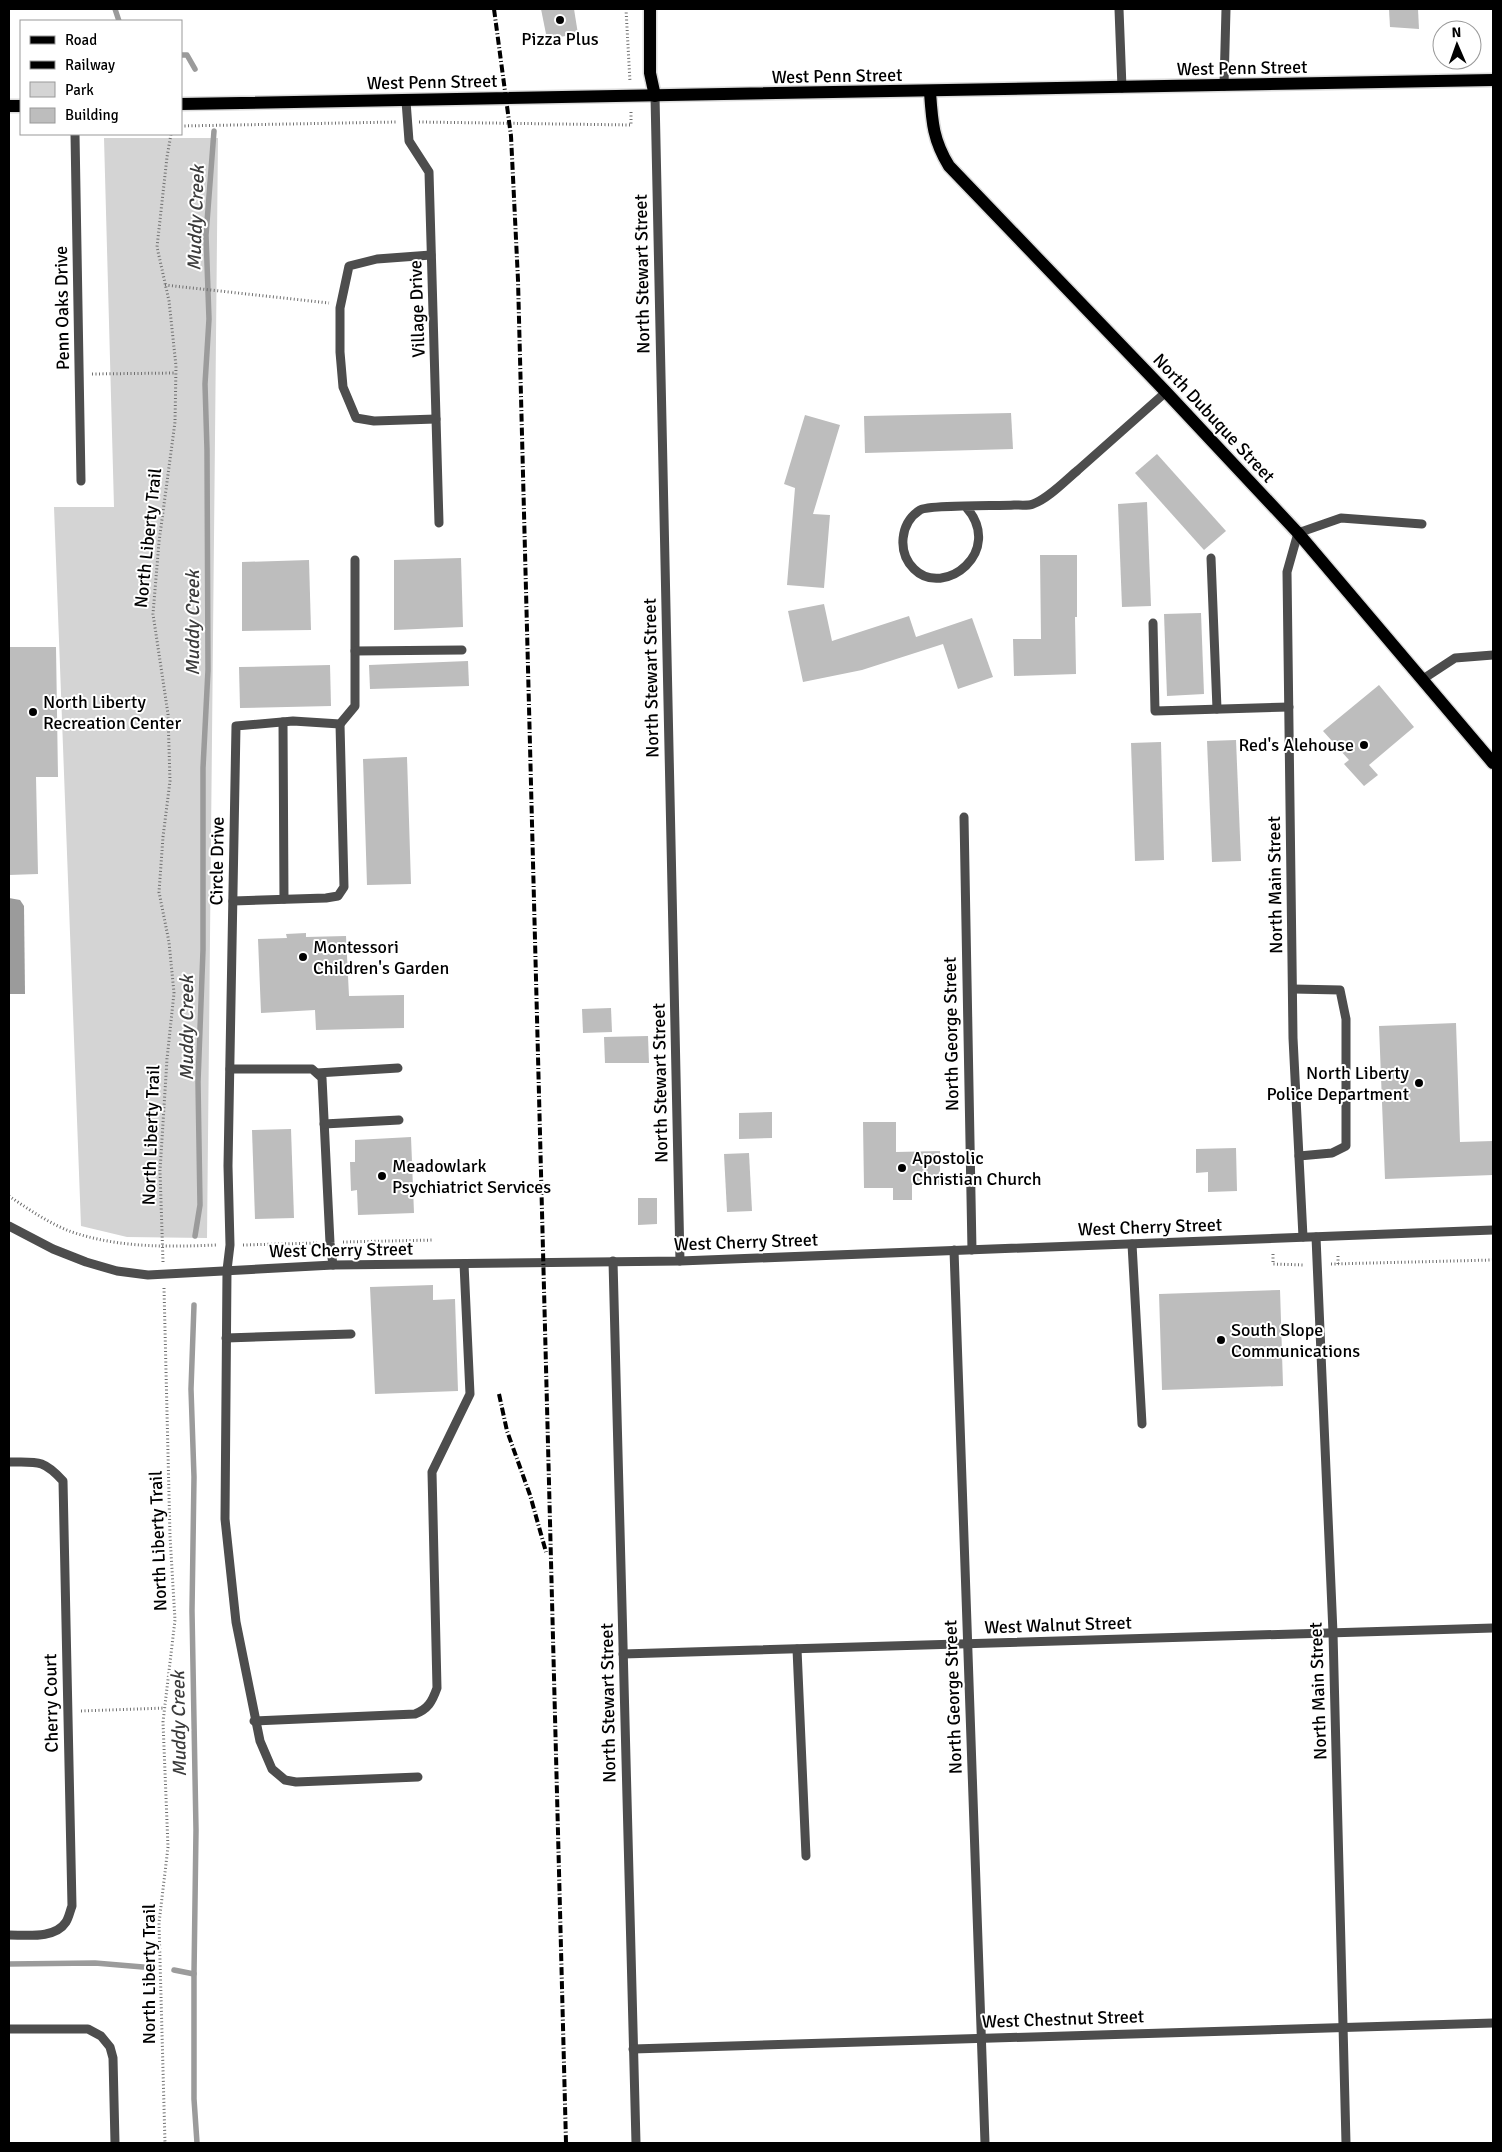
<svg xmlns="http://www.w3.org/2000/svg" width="1502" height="2152" viewBox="0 0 1502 2152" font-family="Signika,sans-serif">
<rect width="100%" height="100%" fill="#fff"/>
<path fill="#d4d4d4" d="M104,138H218L207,1238L127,1237L81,1226L54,507H114Z"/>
<path fill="#9b9b9b" d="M9,898L20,900L24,906L25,994H9Z"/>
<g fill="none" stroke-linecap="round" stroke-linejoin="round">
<g stroke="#9b9b9b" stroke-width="5.5">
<path d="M115,9L119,21"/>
<path d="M181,55H187L195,69"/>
<path d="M195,1236L200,1205L198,1082L203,950V768L208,670L207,450L205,384L209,319L206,235L214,131"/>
<path d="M194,1305L191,1389L194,1477L192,1611L196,1830L194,1974V2099L197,2143"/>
<path d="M9,1964L95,1963L143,1967"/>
<path d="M174,1970L194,1974"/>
</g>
</g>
<g fill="#bdbdbd">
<path d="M541,9H574L578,34L547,39Z"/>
<path d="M1389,9H1418L1419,29L1390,27Z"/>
<path d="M1011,413L1013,449L865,453L864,416Z"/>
<path d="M805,415L840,425L813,514L830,515L824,588L787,585L795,488L784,484Z"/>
<path d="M1157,454L1226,531L1204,550L1135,473Z"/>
<path d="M1147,502L1151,606L1122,607L1118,504Z"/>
<path d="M1040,555H1077V617H1075L1076,674L1014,676L1013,639H1041Z"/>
<path d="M461,558L463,627L394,630V560Z"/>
<path d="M309,560L311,630L242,631V562Z"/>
<path d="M824,604L832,641L909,616L916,637L972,618L993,677L958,689L943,644L862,670L803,682L788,611Z"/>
<path d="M1201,613L1204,694L1167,696L1164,614Z"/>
<path d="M9,647H56L58,777H36L38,874L9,875Z"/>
<path d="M468,661L469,686L370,689L369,665Z"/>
<path d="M330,665L331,706L240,708L239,667Z"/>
<path d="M1379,685L1414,727L1369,765L1378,775L1364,786L1344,764L1349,760L1323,731Z"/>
<path d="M1236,740L1241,861L1212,862L1207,741Z"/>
<path d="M1161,742L1164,860L1135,861L1131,743Z"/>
<path d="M407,757L411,884L367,885L363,759Z"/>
<path d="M306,933V937L346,936L349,996L404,995V1028L316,1030L315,1010L261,1013L258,939L287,938L286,934Z"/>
<path d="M611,1008L612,1032L583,1033L582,1009Z"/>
<path d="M1456,1023L1460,1142L1493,1141V1175L1385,1179L1379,1026Z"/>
<path d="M648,1036L649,1063H605L604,1037Z"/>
<path d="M772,1112V1138L739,1139V1113Z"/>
<path d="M863,1122H896V1152L940,1151V1185H912V1200H893V1188H864Z"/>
<path d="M291,1129L294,1218L255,1219L252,1130Z"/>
<path d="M411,1137L414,1213L358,1215L357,1190L351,1191L350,1162H355V1140Z"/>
<path d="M1236,1148L1237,1191L1208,1192V1172L1196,1173V1149Z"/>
<path d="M749,1153L752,1211L727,1212L724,1154Z"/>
<path d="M638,1198H657V1224L638,1225Z"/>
<path d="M433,1285V1300L455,1299L458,1391L375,1394L370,1287Z"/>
<path d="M1280,1290L1283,1386L1162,1390L1159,1294Z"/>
</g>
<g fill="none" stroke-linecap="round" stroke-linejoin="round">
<g stroke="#dbdbdb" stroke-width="15">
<g id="major">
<path d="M650,9V73L655,96"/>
<path d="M930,92C932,122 933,140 949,166L1166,392L1298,533L1493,763"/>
<path d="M181,104L1493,80"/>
<path d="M9,106H21"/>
</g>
</g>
<g stroke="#6f6f6f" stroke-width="3" stroke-dasharray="1 2.5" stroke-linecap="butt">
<path d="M626,9L630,82"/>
<path d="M419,122L631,125V110"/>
<path d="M181,126L396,122"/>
<path d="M165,285L329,303"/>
<path d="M92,374L176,373"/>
<path d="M9,1196C28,1209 50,1224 72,1232C120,1248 167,1247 217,1245"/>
<path d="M343,1242L434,1240"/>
<path d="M243,1245L317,1243"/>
<path d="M1273,1254V1264L1304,1265"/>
<path d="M1338,1256V1264"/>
<path d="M163,1262L160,1171L167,1059L174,993L169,942L159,892L163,837L170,781L168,714L153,614L159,542L175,422L176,366L169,301L157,247L167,157L171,134"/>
<path d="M1331,1264L1493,1260"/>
<path d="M164,1288L170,1536L175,1620L163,1722L168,1847L159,1923L165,2143"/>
<path d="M81,1711L165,1708"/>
</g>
<g stroke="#4d4d4d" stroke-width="9">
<path d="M1119,9L1122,88"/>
<path d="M1224,86L1226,9"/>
<path d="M655,96L680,1261"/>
<path d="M406,101L409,141L429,172L439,523"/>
<path d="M75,134L81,481"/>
<path d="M431,255L377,259L349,266L340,308V352L343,387L356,418L374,421L436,419"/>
<path d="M966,507C1005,551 944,599 914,569C897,552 900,523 920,510C928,505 999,506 1014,505C1020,505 1028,506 1033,504C1048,499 1066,480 1078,470C1107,444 1137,418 1166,392"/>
<path d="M1211,558L1217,709"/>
<path d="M355,560V706L340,724L293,721L236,726L228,1166L230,1245L227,1270L225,1519L236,1622L260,1741L272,1769L285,1780L296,1782L418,1777"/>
<path d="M1153,623L1155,711L1289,707"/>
<path d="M355,651L462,650"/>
<path d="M1423,679L1455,658L1493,655"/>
<path d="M283,722L284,899"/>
<path d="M964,817L972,1250"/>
<path d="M233,901L326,898L338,896L344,887L340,724"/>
<path d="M1293,989L1340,990L1346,1019V1146L1332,1153L1299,1156"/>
<path d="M230,1069H312L322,1078L330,1243L333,1265"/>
<path d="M317,1073L398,1068"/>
<path d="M324,1124L399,1120"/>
<path d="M9,1226L53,1249L86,1262L117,1271L148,1275L333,1265L680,1261L1493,1230"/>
<path d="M1303,1237L1293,1038L1287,572L1298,533L1341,518L1422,524"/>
<path d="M1316,1237L1333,1633L1346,2143"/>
<path d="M1132,1244L1142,1424"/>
<path d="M954,1250L985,2143"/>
<path d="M613,1261L636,2143"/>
<path d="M226,1338L351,1334"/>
<path d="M9,1462C37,1462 43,1459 63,1481L72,1906C70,1911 69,1917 66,1922C55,1939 27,1935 9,1935"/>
<path d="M797,1649L806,1856"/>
<path d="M623,1654L1493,1628"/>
<path d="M254,1721L415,1714C428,1709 432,1702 437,1688L432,1472L470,1394L464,1264"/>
<path d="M9,2029H88L101,2036L110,2047L113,2058L115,2143"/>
<path d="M633,2049L1493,2023"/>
</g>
<use href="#major" stroke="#000" stroke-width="12"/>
<g stroke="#000" stroke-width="4" stroke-dasharray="8 2.5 1 2.5" stroke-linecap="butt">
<path d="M494,9L511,136L518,280L566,2143"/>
<path d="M499,1394L507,1431L530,1495L546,1552"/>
</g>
</g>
<g fill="#000" stroke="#fff" stroke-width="2">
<circle cx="560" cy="20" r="5"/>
<circle cx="33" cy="712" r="5"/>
<circle cx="1364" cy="745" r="5"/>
<circle cx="303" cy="957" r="5"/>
<circle cx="1419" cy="1083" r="5"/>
<circle cx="902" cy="1168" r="5"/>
<circle cx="382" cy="1176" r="5"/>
<circle cx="1221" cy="1340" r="5"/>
</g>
<g text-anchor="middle" stroke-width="4" stroke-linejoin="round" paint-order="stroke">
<g font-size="18" fill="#000" stroke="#fff" text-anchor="start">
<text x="560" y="45" text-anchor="middle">Pizza Plus</text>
<text x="43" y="708">North Liberty<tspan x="43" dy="21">Recreation Center</tspan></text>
<text x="1354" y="751" text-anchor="end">Red's Alehouse</text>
<text x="313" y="953">Montessori<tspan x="313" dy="21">Children's Garden</tspan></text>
<text x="1409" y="1079" text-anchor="end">North Liberty<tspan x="1409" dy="21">Police Department</tspan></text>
<text x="912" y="1164">Apostolic<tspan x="912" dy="21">Christian Church</tspan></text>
<text x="392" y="1172">Meadowlark<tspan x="392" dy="21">Psychiatrict Services</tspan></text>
<text x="1231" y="1336">South Slope<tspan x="1231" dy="21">Communications</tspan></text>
</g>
<g font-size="18" fill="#000" stroke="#fff">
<text transform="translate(1242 68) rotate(-1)" y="6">West Penn Street</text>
<text transform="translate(837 76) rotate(-1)" y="6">West Penn Street</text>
<text transform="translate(432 82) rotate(-1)" y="6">West Penn Street</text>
<text transform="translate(642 274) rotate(-91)" y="6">North Stewart Street</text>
<text transform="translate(62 308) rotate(-91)" y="6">Penn Oaks Drive</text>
<text transform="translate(417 309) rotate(-92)" y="6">Village Drive</text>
<text transform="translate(1214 418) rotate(47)" y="6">North Dubuque Street</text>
<text transform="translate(148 538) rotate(-84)" y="6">North Liberty Trail</text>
<text transform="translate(651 678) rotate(-91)" y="6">North Stewart Street</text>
<text transform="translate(217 861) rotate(-89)" y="6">Circle Drive</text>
<text transform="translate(1275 885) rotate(-91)" y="6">North Main Street</text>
<text transform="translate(951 1034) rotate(-91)" y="6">North George Street</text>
<text transform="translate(660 1083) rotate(-91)" y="6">North Stewart Street</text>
<text transform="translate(151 1135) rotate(-88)" y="6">North Liberty Trail</text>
<text transform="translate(1150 1227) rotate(-2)" y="6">West Cherry Street</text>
<text transform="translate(746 1242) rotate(-2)" y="6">West Cherry Street</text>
<text transform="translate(341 1250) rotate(-1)" y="6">West Cherry Street</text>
<text transform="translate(158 1541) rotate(-92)" y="6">North Liberty Trail</text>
<text transform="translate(1058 1625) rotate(-2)" y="6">West Walnut Street</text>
<text transform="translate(1318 1691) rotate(-92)" y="6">North Main Street</text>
<text transform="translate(953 1697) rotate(-92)" y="6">North George Street</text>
<text transform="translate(51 1703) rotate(-91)" y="6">Cherry Court</text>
<text transform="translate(608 1703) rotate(-91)" y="6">North Stewart Street</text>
<text transform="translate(149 1974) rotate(-90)" y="6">North Liberty Trail</text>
<text transform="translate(1063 2019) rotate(-2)" y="6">West Chestnut Street</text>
</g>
<g font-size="19" font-style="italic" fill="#3c3c3c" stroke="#fff">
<text transform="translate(195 218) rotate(-88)" y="7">Muddy Creek</text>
<text transform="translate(192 623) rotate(-90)" y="7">Muddy Creek</text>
<text transform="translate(186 1028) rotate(-90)" y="7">Muddy Creek</text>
<text transform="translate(178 1724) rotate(-91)" y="7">Muddy Creek</text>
</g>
</g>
<rect width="1502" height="2152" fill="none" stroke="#000000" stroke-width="20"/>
<rect x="20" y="20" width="162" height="115" fill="#ffffff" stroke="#999999"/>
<rect x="30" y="36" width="25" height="8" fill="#000000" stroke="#999999"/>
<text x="65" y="45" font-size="15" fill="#000000">Road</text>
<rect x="30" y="61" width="25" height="8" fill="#000000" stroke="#999999"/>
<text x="65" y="70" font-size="15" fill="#000000">Railway</text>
<rect x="30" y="82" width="25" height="15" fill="#d4d4d4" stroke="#999999"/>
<text x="65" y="95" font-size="15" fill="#000000">Park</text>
<rect x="30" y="108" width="25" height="15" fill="#bdbdbd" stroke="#999999"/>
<text x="65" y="120" font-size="15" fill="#000000">Building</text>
<g transform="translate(1457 45) rotate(358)"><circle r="24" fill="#ffffff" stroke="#999999"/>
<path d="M0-4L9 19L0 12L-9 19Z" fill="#000000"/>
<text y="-8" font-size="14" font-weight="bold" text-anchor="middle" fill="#000000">N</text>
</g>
</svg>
